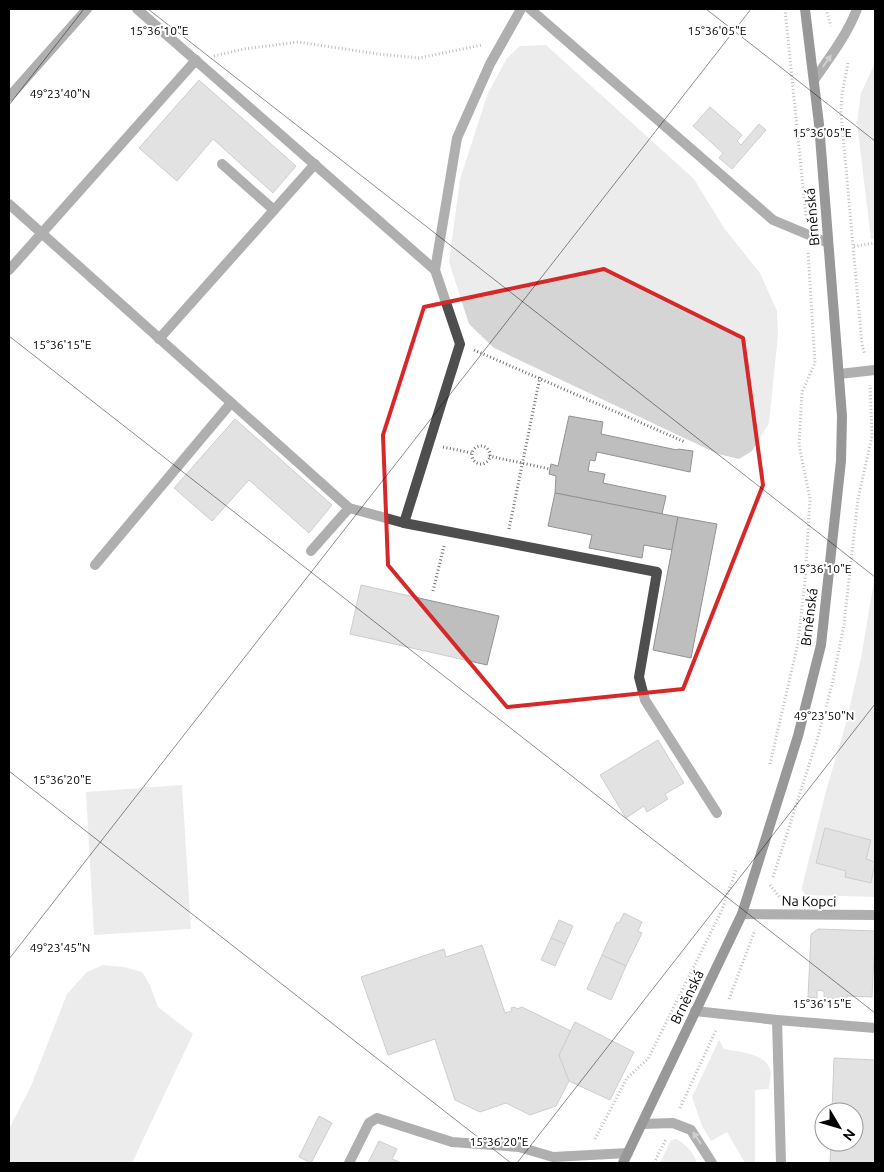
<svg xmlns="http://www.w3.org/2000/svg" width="884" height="1172" viewBox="0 0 884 1172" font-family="Ubuntu,sans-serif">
<rect width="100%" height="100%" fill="#fff"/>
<g fill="#d5d5d5">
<path d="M546,45L694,179L724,228L760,273L777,311L778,335L769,423L752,451L739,459L718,454L494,348L469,324L449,262L460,179L488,93L507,58L520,46Z"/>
<path d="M875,63V238L871,239L857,123L861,93Z"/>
<path d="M875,575V897L806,895L802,891V887L826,791L846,723L861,658Z"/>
<path d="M182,785L191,929L94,935L86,792Z"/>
<path d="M103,965L124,967L142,972L150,985L158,1007L193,1034L132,1163H9V1129L31,1086L67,994L87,972Z"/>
<path d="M719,1040L724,1049C739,1052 768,1053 771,1073C771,1078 769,1084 769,1089L755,1090V1163H745L727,1132L711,1141L702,1126L692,1097Z"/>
<path d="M676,1139C686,1144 694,1153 697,1163H660L671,1140Z"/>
</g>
<g fill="#bebebe" stroke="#929292">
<path d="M199,80L296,166L273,193L213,139L177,181L139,148Z"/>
<path d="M710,107L742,135L737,141L741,145L759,124L766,130L732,169L719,158L723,153L693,126Z"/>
<path d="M569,416L603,422L601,434L677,450L678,449L693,451L690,472L597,452L595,461L590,460L588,471L605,474L603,483L666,496L662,514L555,493L556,476L549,474L551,464L558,466Z"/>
<path d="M235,419L332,505L309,533L249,480L212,521L174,488Z"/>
<path d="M555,493L678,517L672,550L644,545L642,558L589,548L592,535L548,526Z"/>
<path d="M678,517L717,524L691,658L653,650Z"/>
<path d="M361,585L499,616L487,665L350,634Z"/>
<path d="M658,740L684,783L665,794L668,799L647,812L644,806L626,818L600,775Z"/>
<path d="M825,828L871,840L866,859L875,862L871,883L845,877L846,871L816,863Z"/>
<path d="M624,913L642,922L638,931L642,933L626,966L602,955L617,922L619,923Z"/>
<path d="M559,920L573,926L565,944L551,938Z"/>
<path d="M818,929L875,931V957H874L872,997L847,996V999L824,998V991L817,990V998L808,997L811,934Z"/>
<path d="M551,938L565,944L555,966L541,960Z"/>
<path d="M482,945L505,1013L512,1011L511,1008L515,1007L517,1009L522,1007L571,1031L559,1055L569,1081L556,1106L530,1115L506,1103L480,1112L455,1100L435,1039L388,1055L361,977L444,949L446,957Z"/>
<path d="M602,955L626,966L611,1000L587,989Z"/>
<path d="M575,1022L634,1052L610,1100L569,1081L559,1055Z"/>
<path d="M834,1058L875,1060V1163H830L831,1142H854V1112H832Z"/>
<path d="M319,1116L332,1123L311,1163L299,1157Z"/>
<path d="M379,1141L397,1149L392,1159L402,1163H368Z"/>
</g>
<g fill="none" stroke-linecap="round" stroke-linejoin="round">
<g stroke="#707070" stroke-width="3" stroke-dasharray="1 2.5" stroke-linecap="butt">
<path d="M785,9L806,217"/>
<path d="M826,9L831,26"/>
<path d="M214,56L244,49L298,42L378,54L419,58L482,45"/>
<path d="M848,63L842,94L841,113L862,345L865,355"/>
<path d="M854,246L875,243"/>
<path d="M474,350L685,442"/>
<circle cx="481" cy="455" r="9"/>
<path d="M443,447L472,453"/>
<path d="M489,456L550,469"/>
<path d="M509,529L540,377"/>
<path d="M433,591L444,546"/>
<path d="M770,764L798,643L805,581L810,499L799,445L802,392L815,363L808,251"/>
<path d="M773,877L817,740L832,685L844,624L858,499L872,436L870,385"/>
<path d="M770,885L781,899"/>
<path d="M729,999L755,930"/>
<path d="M680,1108L716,1030"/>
<path d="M595,1139L627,1078L648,1059L722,910L736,870"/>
<path d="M654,1163L666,1139"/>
</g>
<g stroke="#4e4e4e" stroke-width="10">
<path d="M137,9L435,270"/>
<path d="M530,9L773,220L828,243"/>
<path d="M9,97L87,9"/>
<path d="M222,164L274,210"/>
<path d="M9,204L349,508L404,523L657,572L639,677L645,700L717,813"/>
<path d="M9,270L196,60"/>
<path d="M159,339L315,164"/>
<path d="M839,374L875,370"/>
<path d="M404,523L460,344L435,270L457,138L490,64L521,9"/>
<path d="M311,551L349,508"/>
<path d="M95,565L231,403"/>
<path d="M695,1011L777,1020L875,1028"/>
<path d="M777,1020L781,1163"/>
<path d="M642,1124L673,1123L691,1130L712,1163"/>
<path d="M349,1163L369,1123L377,1118L452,1142L519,1147L553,1157L628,1153"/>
</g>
<g stroke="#4e4e4e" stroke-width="10">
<path d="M814,80C830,57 847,35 857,9"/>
<path d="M742,914L875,915"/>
</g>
<path stroke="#1b1b1b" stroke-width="10" d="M623,1163L742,914L798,736L821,645L841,461L842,416L819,124L805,9"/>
</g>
<defs><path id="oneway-solid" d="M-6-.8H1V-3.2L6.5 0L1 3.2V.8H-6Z" transform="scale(1.25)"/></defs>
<g fill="#959595">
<use href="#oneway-solid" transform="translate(827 61) rotate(-55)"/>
<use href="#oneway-solid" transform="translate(697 1138) rotate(-123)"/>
</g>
<path d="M0 0H884V1172H0ZM604,269L743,338L763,485L683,689L507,707L388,565L383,435L424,307Z" fill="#fff" fill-opacity=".55" fill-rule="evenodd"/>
<path fill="none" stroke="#d62828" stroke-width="4" stroke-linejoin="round" d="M604,269L743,338L763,485L683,689L507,707L388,565L383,435L424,307Z"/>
<path fill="none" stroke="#000" stroke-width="1" stroke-opacity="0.45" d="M148,9L875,577M706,9L875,141M9,105L84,9M9,336L875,1013M9,771L511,1163M9,959L751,9M517,1163L875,704"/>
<g text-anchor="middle" stroke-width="4" stroke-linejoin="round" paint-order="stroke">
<g font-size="14" fill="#000" stroke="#fff">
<text transform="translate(812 217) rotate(-95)" y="5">Brněnská</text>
<text transform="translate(809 617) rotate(-83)" y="5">Brněnská</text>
<text transform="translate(809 901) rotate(1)" y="5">Na Kopci</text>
<text transform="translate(687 997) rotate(-64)" y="5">Brněnská</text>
</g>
</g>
<g font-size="12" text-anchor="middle" fill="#000" stroke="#fff" stroke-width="4" stroke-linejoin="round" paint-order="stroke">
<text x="159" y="35">15°36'10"E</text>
<text x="717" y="35">15°36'05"E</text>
<text x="60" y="98">49°23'40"N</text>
<text x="822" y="137">15°36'05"E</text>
<text x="62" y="349">15°36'15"E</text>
<text x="822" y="573">15°36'10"E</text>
<text x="824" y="720">49°23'50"N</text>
<text x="62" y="784">15°36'20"E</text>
<text x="60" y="952">49°23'45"N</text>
<text x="822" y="1008">15°36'15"E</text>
<text x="499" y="1146">15°36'20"E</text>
</g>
<rect width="884" height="1172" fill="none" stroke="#000000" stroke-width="20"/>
<g transform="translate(839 1127) rotate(128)"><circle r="24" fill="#ffffff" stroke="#999999"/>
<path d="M0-4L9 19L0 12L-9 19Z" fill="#000000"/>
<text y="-8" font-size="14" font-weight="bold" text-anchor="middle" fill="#000000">N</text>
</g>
</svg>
